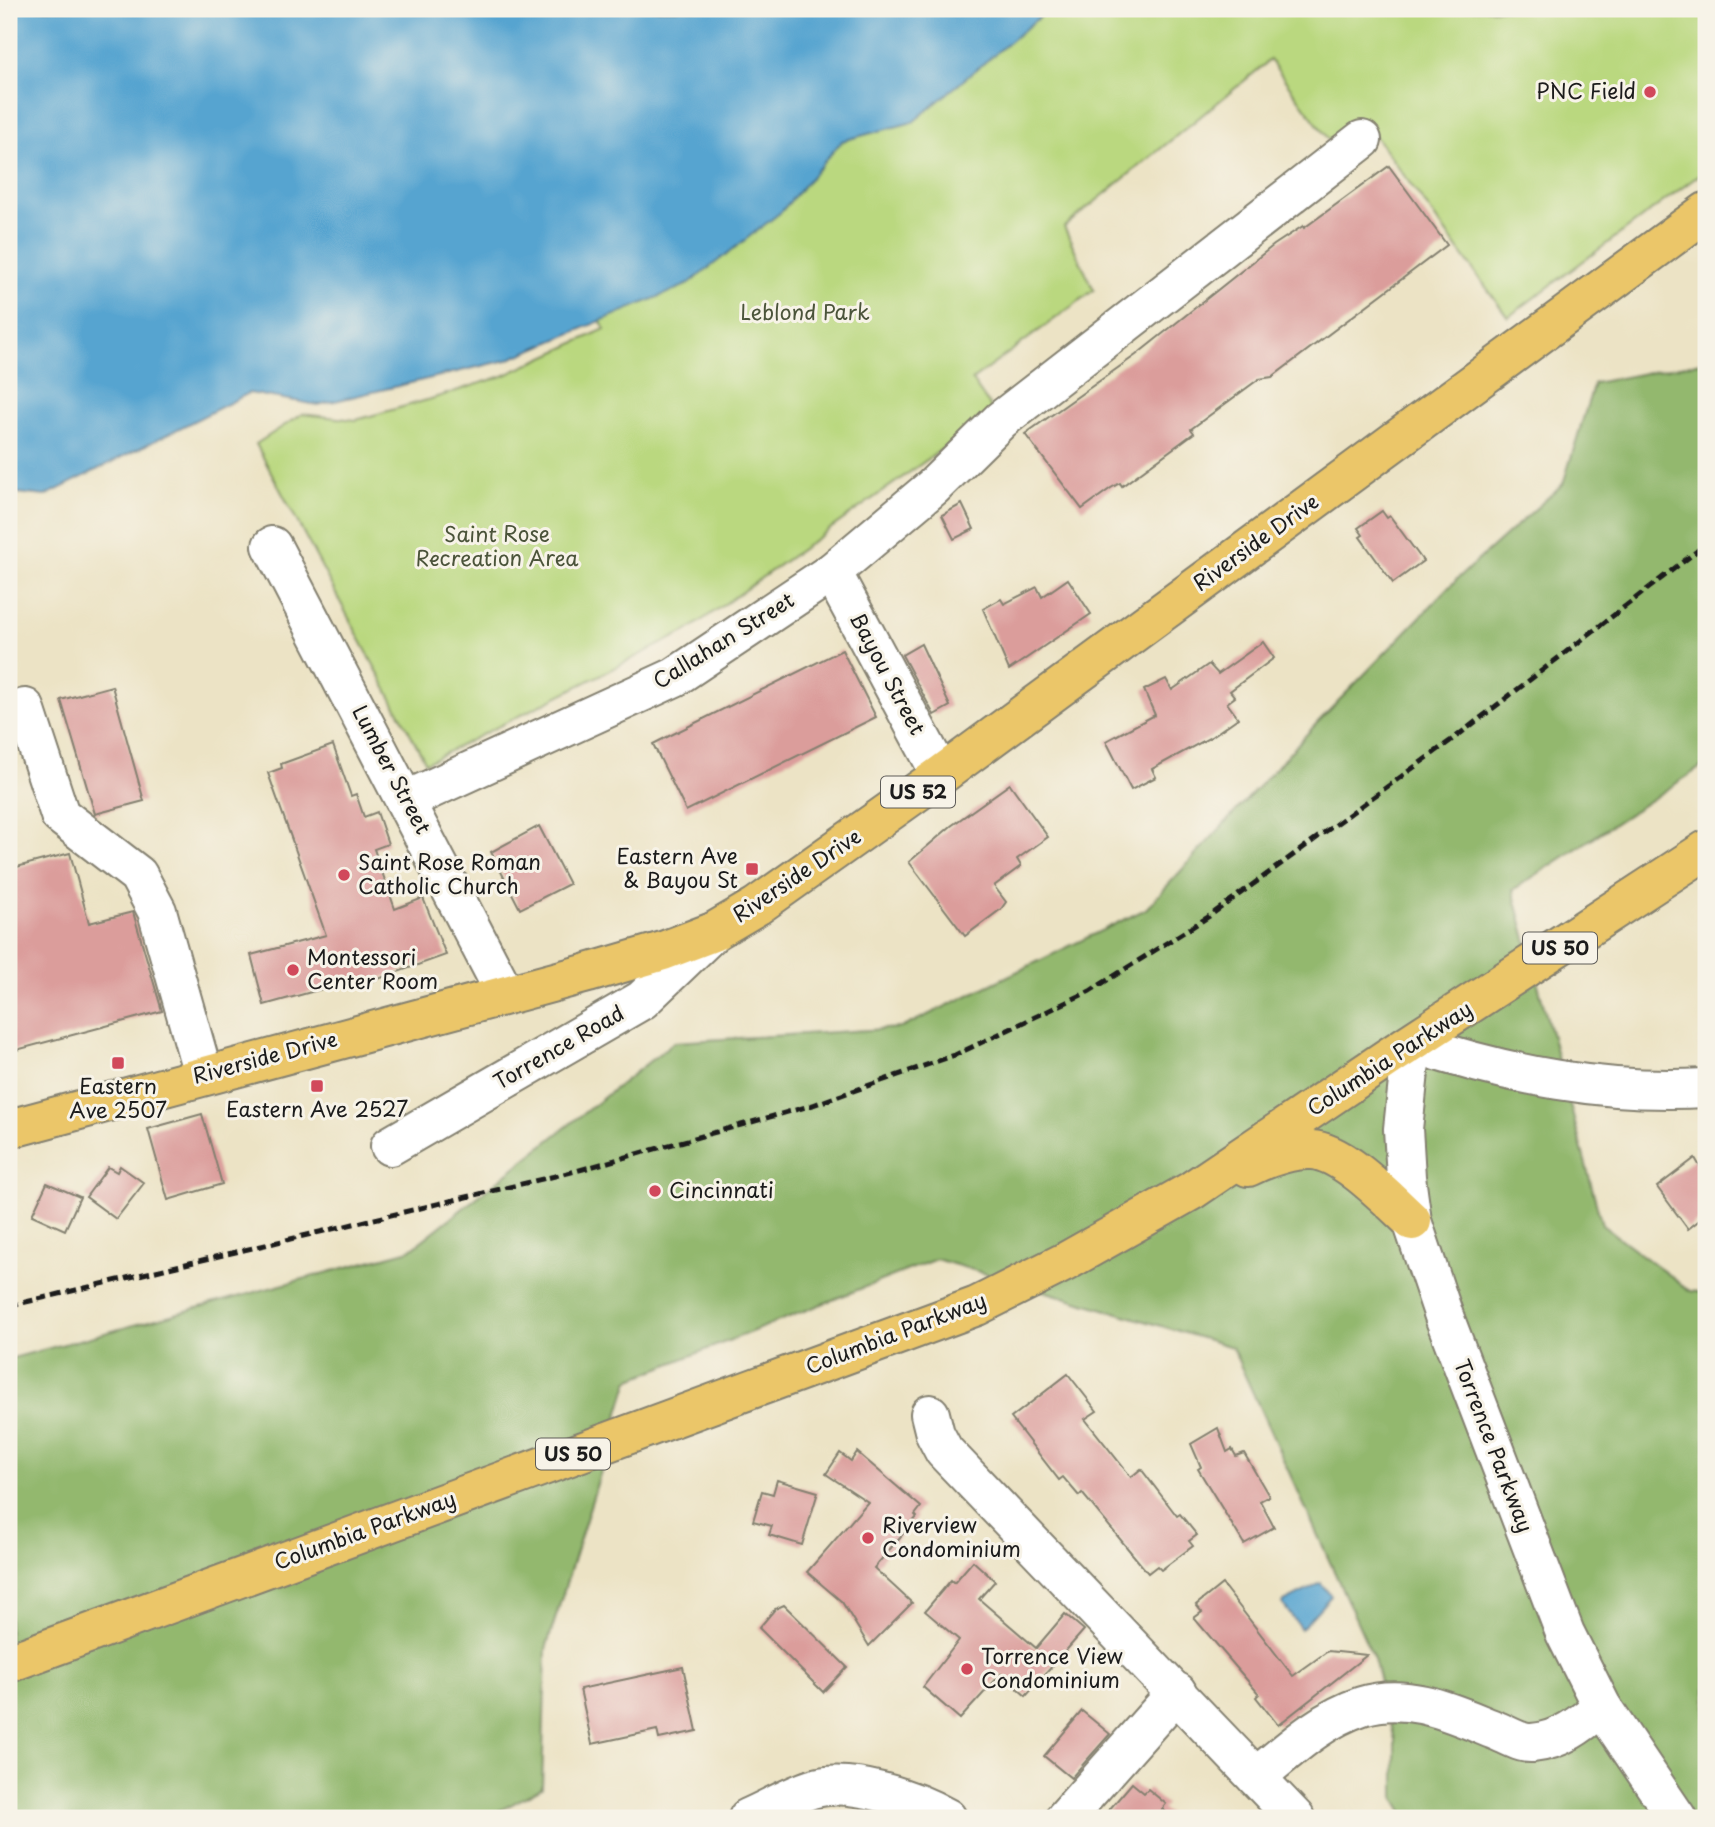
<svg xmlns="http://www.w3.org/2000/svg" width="1715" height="1827" viewBox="0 0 1715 1827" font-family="'Playpen Sans',sans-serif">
<rect width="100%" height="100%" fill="#f7f3e8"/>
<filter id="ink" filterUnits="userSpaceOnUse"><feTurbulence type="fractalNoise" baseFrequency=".0143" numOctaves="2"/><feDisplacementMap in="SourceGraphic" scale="14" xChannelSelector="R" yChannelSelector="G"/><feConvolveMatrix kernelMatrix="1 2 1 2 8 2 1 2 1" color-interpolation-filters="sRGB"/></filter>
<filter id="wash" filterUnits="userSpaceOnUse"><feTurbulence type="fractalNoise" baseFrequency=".00686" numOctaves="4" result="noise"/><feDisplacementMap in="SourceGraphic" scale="28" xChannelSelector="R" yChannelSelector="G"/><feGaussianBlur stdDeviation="1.57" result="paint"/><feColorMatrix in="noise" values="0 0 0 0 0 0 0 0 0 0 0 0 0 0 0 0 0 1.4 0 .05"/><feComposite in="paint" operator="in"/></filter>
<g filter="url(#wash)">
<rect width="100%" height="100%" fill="#ece3c5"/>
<path fill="#bad87f" stroke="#6b7a4e" stroke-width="2" d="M1010,9H1706V170L1508,317L1364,121L1332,144L1270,60L1064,227L1094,290L972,380L994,412L687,631L426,763L256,444L302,414L356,420L431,399L503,376L605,329L562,250Z"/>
<path fill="#93b86e" stroke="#586a45" stroke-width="2" d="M1706,361V764L1513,890L1602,1225L1690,1291L1706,1293V1818H1407L1395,1798V1740L1374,1659L1232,1347L936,1259L629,1380L546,1649L542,1788L486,1818H9V1359L410,1250L674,1042L901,1028L1146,909L1317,723L1456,580L1563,484L1594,383Z"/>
<g fill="#57a4d0" stroke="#3a6076" stroke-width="2">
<path d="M9,9H1049L913,122L842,141L781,212L687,285L507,360L318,405L249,393L45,496L9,492Z"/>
<path d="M1321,1583L1331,1596L1301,1629L1282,1603Z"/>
</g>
<g id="blocks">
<g fill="#db9d9b">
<path d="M1389,166L1447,245L1272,377L1259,379L1191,429L1194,433L1122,486L1120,483L1111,488L1082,509L1025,434L1136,355L1274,245L1303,226L1304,228Z"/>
<path d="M962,504L974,529L954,539L942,515Z"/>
<path d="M1382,511L1387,518L1390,516L1423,561L1393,583L1360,537L1363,535L1358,528Z"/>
<path d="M1068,579L1091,614L1009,670L983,609L1001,599L1004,604L1037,587L1042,597Z"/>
<path d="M1263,642L1274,658L1230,691L1235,697L1227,703L1238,718L1211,737L1152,769L1156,777L1131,790L1106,741L1155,715L1144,690L1166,679L1172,690L1209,664L1218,674Z"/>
<path d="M921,644L950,706L934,715L902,655Z"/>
<path d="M842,650L876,717L686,811L653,744Z"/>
<path d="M112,686L144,801L95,814L61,700Z"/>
<path d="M333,745L351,796L356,794L364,817L377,812L388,844L374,849L395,909L423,898L446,955L364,984L362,978L264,1005L251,955L326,935L268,773L282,768L281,764Z"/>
<path d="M1010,784L1048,837L1017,859L1021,866L994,886L1006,902L1001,909L965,936L909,862L951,826Z"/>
<path d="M539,826L569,884L520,909L491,852Z"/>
<path d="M70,853L89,923L133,912L162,1011L9,1052V869Z"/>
<path d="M202,1114L222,1184L168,1200L148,1129Z"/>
<path d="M1695,1158L1706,1177V1215L1688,1229L1657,1187Z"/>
<path d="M120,1166L144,1183L116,1219L86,1197L108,1167L117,1172Z"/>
<path d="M47,1183L80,1197L65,1230L32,1215Z"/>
<path d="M1068,1374L1097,1411L1085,1419L1131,1477L1141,1469L1177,1516L1180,1514L1197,1535L1189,1541L1193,1546L1161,1570L1157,1566L1148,1573L1082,1493L1079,1496L1063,1477L1059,1480L1011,1418Z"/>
<path d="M1218,1428L1227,1452L1232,1449L1236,1456L1244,1453L1269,1496L1260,1501L1274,1527L1244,1544L1198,1469L1201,1467L1191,1444Z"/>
<path d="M857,1452L921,1507L915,1515L917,1517L874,1568L912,1603L869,1646L842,1602L807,1572L868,1502L826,1474L840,1453L851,1461Z"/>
<path d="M777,1480L818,1492L802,1545L769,1535L772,1526L753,1521L762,1491L773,1494Z"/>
<path d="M973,1561L995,1581L979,1599L1036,1648L1065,1614L1084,1630L1026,1696L1001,1674L960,1719L923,1687L959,1640L925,1611L951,1580L954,1583Z"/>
<path d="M1222,1584L1293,1676L1328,1651L1367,1655L1278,1725L1256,1697L1259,1694L1194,1618L1202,1612L1196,1605Z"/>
<path d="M784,1605L847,1667L823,1692L759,1628L775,1609Z"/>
<path d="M683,1667L697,1731L659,1739L657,1730L592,1744L580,1689Z"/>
<path d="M1082,1711L1110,1734L1071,1778L1044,1756Z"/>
<path d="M1132,1783L1144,1793L1148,1789L1166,1804L1162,1809L1174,1818H1102Z"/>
</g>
</g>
</g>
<g filter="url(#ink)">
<use href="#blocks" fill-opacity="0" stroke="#848070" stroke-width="2"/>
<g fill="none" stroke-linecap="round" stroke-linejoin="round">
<g stroke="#848070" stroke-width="42">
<g id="minor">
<path d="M272,546L506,995"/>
<path d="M832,572L941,775"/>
<path d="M9,713L25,708L60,815L138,875L157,911L203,1074"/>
<path d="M407,800L675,677L832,572L933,487L1001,420L1362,140"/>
<path d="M390,1146L642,1000L713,932"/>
<path d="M930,1414L935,1434L944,1451L1295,1818"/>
<path d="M1256,1777C1289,1750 1320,1720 1362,1706C1409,1691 1454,1714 1497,1731C1507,1735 1521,1744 1532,1743C1560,1741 1581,1724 1602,1707"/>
<path d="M748,1818C769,1809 790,1796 812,1789C849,1777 914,1799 947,1818"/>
<path d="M1065,1818L1177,1692"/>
<path d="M1677,1818L1602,1707L1565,1633L1445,1319L1412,1221L1406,1177L1403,1129L1412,1043C1508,1075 1605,1094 1706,1088"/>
</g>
</g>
<g stroke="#848070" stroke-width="42">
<path id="major" d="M9,1129L588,973L663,951L713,932L757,906L941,775L1706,212"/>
</g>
<g stroke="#848070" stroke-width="42">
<g id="highway">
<path d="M1248,1167C1267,1158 1289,1149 1311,1150C1343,1151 1389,1200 1412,1221"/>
<path d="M9,1663L977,1306L1065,1262L1191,1191L1389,1057L1706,850"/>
</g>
</g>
<use href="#minor" stroke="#fff" stroke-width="38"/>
<use href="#major" stroke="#ebc669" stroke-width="38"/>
<use href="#highway" stroke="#ebc669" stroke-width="38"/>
<path stroke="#1c1c1c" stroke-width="5" stroke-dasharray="10 5" stroke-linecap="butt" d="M9,1306L576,1171L813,1105L955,1055L1090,991L1208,917L1457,736L1706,544"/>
</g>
</g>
<g fill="#d1495b" stroke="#f7f3e8" stroke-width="2.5">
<circle cx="1650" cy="92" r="7"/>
<rect x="745" y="862" width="14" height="14" rx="3.5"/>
<circle cx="344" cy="875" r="7"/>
<circle cx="293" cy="970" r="7"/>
<rect x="111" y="1056" width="14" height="14" rx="3.5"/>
<rect x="310" y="1079" width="14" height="14" rx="3.5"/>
<circle cx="655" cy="1191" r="7"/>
<circle cx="868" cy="1538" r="7"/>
<circle cx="967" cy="1669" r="7"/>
</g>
<g text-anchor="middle" stroke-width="6" stroke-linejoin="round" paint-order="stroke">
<g fill="#f7f3e8" stroke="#5e5c59" stroke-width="2">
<rect x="881" y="776.5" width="74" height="31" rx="5"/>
<rect x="1523" y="932.5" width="74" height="31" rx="5"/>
<rect x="536" y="1438.5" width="74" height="31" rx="5"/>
</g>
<g font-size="19" font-weight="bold" fill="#1c1c1c">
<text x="918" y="799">US 52</text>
<text x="1560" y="955">US 50</text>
<text x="573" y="1461">US 50</text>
</g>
<g font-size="21" fill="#1c1c1c" stroke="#f7f3e8" text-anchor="start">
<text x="1636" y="99" text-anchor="end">PNC Field</text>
<text x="738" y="864" text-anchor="end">Eastern Ave<tspan x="738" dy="24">&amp; Bayou St</tspan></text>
<text x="358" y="870">Saint Rose Roman<tspan x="358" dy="24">Catholic Church</tspan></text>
<text x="307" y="965">Montessori<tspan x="307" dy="24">Center Room</tspan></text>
<text x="118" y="1094" text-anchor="middle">Eastern<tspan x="118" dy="24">Ave 2507</tspan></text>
<text x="317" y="1117" text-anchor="middle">Eastern Ave 2527</text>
<text x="669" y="1198">Cincinnati</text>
<text x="882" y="1533">Riverview<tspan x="882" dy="24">Condominium</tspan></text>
<text x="981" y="1664">Torrence View<tspan x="981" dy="24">Condominium</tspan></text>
</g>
<g font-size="21" fill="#4b543a" stroke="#f7f3e8">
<text x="805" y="320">Leblond Park</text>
<text x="497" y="542">Saint Rose<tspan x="497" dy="24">Recreation Area</tspan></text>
</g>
<g font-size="21" fill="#1c1c1c" stroke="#f7f3e8">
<text transform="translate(1256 543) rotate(-36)" y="7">Riverside Drive</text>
<text transform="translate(724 641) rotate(-32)" y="7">Callahan Street</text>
<text transform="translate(887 674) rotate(62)" y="7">Bayou Street</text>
<text transform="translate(391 770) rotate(62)" y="7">Lumber Street</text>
<text transform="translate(797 876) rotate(-34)" y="7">Riverside Drive</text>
<text transform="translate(559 1048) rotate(-30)" y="7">Torrence Road</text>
<text transform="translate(265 1058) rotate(-15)" y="7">Riverside Drive</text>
<text transform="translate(1390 1059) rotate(-33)" y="7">Columbia Parkway</text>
<text transform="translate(896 1334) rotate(-21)" y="7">Columbia Parkway</text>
<text transform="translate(1493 1446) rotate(69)" y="7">Torrence Parkway</text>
<text transform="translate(365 1531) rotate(-20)" y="7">Columbia Parkway</text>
</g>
</g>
<rect width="1715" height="1827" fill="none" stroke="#f7f3e8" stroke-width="35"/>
</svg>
